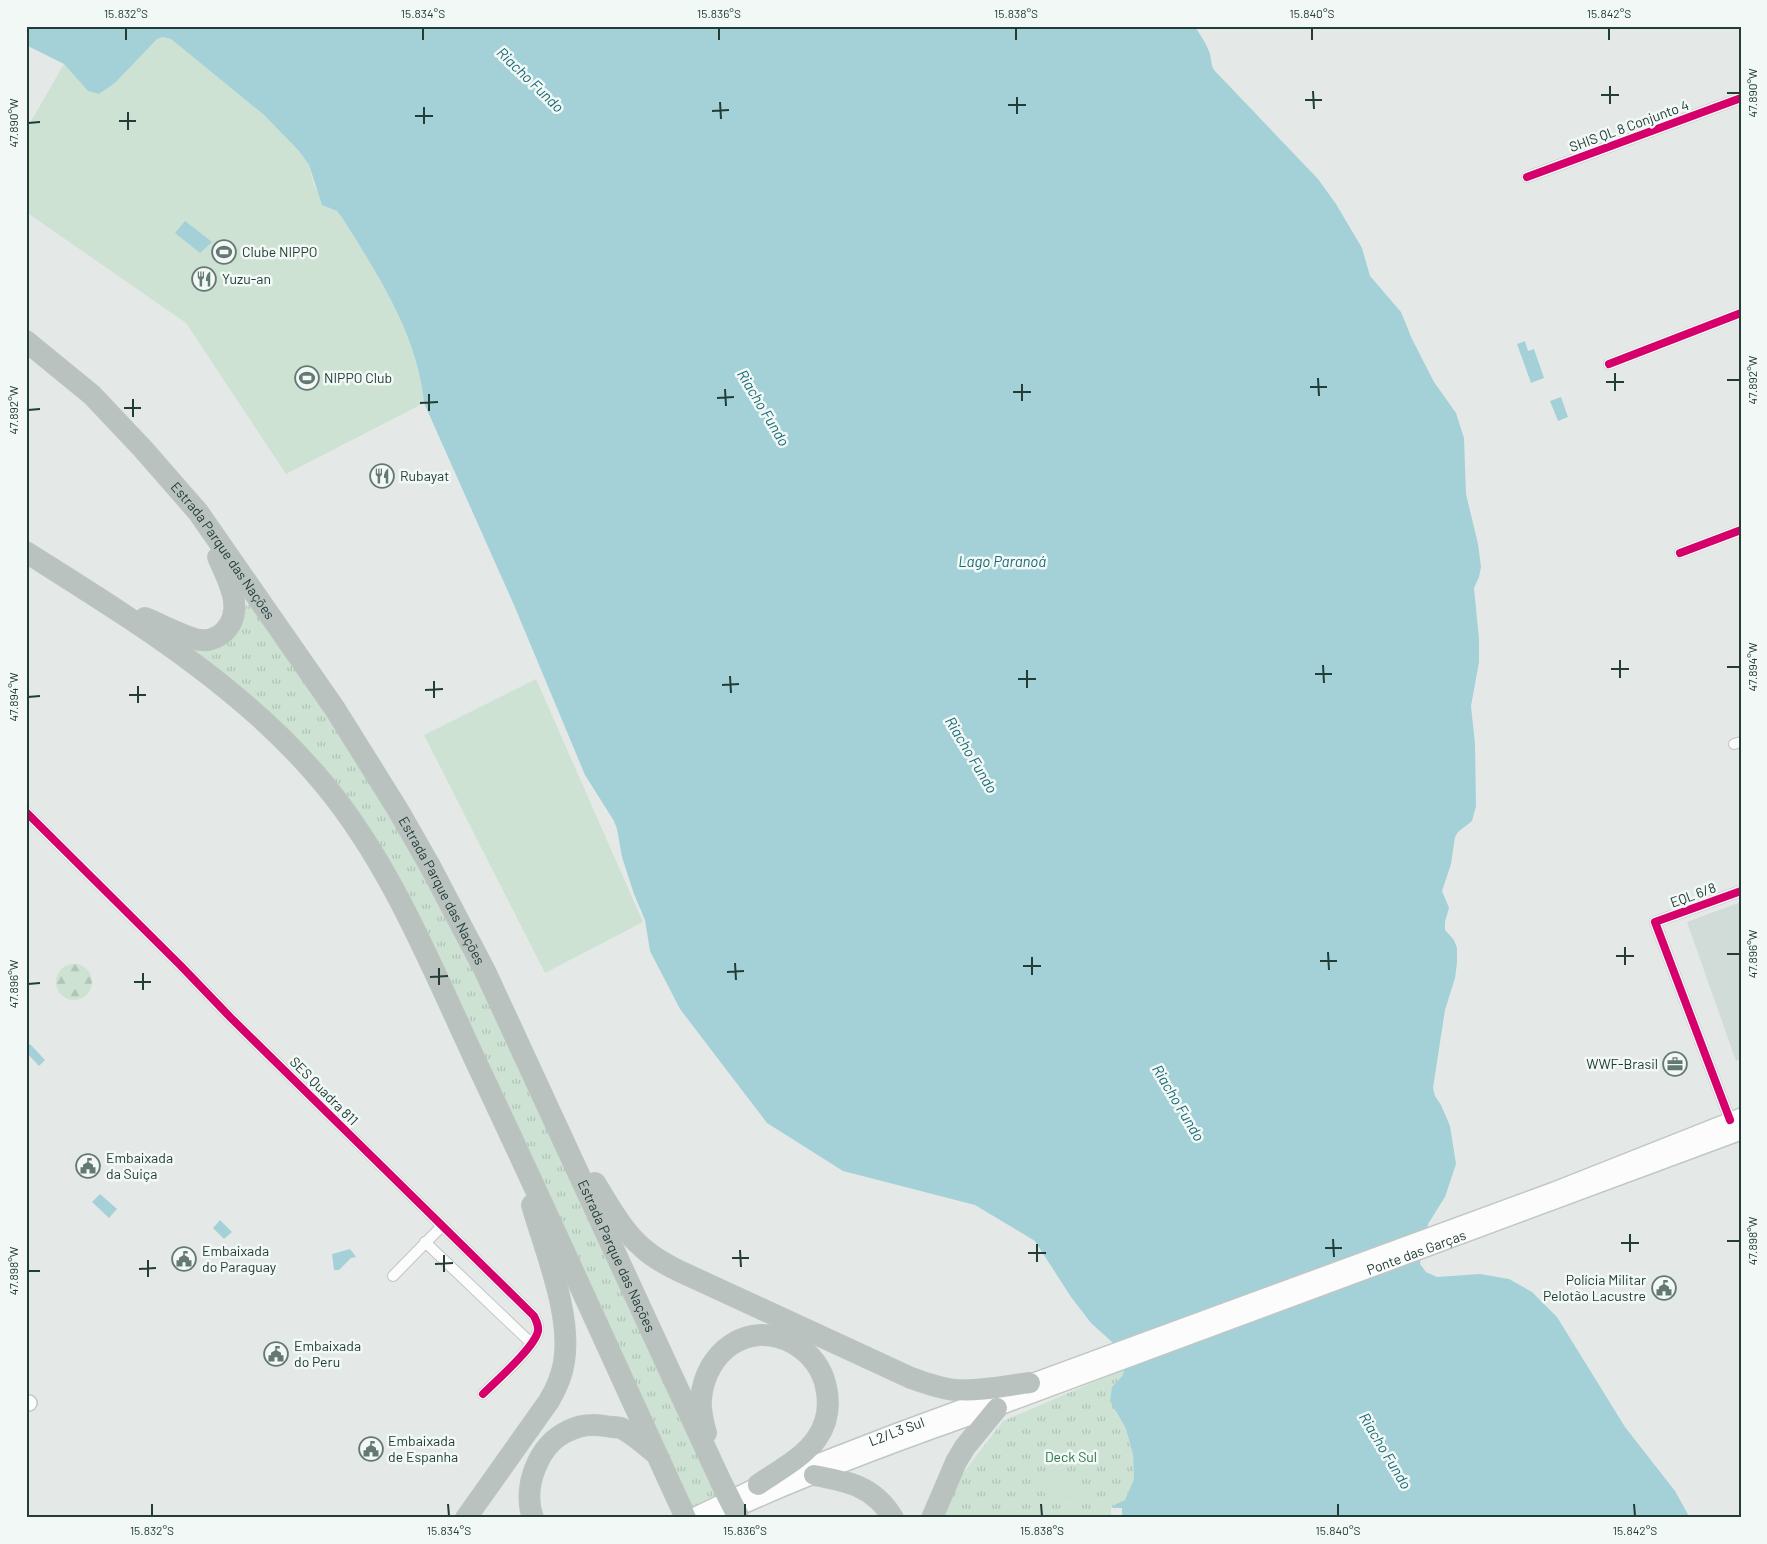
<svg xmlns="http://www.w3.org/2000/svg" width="1767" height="1544" viewBox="0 0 1767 1544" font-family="Barlow,sans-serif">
<defs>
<pattern id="grass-tufts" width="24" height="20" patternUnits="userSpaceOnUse" patternTransform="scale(1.25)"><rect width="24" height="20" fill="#cde2d3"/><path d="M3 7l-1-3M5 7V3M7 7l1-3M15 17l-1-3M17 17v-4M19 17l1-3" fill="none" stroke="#b0c3b6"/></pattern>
<pattern id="forest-firs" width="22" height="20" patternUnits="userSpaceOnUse" patternTransform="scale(1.25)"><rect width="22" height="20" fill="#cde2d3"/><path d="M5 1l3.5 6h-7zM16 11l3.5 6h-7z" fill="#b0c3b6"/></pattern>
</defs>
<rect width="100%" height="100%" fill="#e4e9e7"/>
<path fill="#d1dbd7" d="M1741,902V1059L1736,1061L1687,922Z"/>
<g fill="url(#grass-tufts)">
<path d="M249,602L311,689L422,869L503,1022L731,1518H697L381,850L168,631L226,638Z"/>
<path d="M1124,1369L1123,1375L1112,1387L1116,1413L1126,1429L1133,1455L1134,1479L1125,1500C1114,1505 1111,1504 1111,1518H942L957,1481L1003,1421Z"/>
</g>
<circle fill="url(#forest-firs)" cx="74" cy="982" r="18"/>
<g fill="#cde2d3">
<path d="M163,37L171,39L264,115L299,151L309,165L314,185L327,207L337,211L343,219C378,275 418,336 424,403L286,474L186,323L26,212V130L64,64L88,91L116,82L157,39Z"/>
<path d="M536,679L643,922L545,973L424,735Z"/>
<path d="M1075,1476L1076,1496L1045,1497L1044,1477Z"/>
<path d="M1081,1510V1518H1051L1050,1511Z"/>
</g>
<g fill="#a4d1d8">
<path d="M26,26H1195C1199,34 1205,41 1208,49C1212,56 1210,63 1214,70L1318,179L1336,204L1362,248L1370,276L1401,312L1412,339L1434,382L1456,413L1464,438L1466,494L1478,544L1481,567L1479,577L1474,588L1479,639V662L1471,706L1475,744L1476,806L1472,821L1458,832L1455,837L1451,864L1442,891L1449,908L1445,922V930L1454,940L1457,948V963L1455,978L1445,1010L1433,1088L1435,1096L1441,1105L1450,1126L1456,1164L1445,1197L1428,1224L1420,1264L1426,1272L1437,1277L1480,1274L1509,1279L1532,1292L1557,1317L1625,1427L1675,1491L1690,1518H1111C1111,1504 1114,1505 1125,1500L1134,1479L1133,1455L1126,1429L1110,1401L1112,1387L1123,1375L1124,1369L1112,1342L1091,1323L1071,1297L1035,1241L975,1205L843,1171L767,1123L680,1009L650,951L645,920L634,894L622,857L617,829L614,821L585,775L514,605L424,403C418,336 378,275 343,219L337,211L322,205L309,165L299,151L264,115L171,39L163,37L157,39L116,82L99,94L88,91L64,64L26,45Z"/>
<path d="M185,221L212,242L200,253L175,233Z"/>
<path d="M1525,341L1528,351L1534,349L1544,378L1531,383L1517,344Z"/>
<path d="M1561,397L1568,417L1558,421L1550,401Z"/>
<path d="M30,1044L45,1060L39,1066L26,1052V1047Z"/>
<path d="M100,1194L117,1209L109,1218L92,1202Z"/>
<path d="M220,1220L232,1232L224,1239L213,1228Z"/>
<path d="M350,1249L356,1257L351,1258L339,1270H334L332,1254Z"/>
</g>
<rect fill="#e4e9e7" x="1111" y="1508" width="11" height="10"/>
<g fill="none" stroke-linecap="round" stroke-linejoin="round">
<g stroke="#c1c6c4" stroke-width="12">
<g id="street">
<path d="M1527,177L1741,98"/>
<path d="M1609,364L1741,313"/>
<path d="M1680,553L1741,530"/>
<path d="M1734,744L1741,742"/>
<path d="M26,812L181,966L231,1018L534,1316C536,1321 539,1325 538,1331C535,1347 496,1381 483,1394"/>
<path d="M1730,1120L1655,922L1741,891"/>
<path d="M425,1242L531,1343"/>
<path d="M393,1276L442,1226"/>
</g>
</g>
<g stroke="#bfc7c4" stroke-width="18">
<g id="secondary">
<path d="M26,1403H29"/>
<path id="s1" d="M689,1518L758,1485L895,1432L1554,1190L1741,1116"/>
<path id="s2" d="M716,1518C807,1476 901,1441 997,1408L1741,1132"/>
</g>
</g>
<g stroke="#bcc5c2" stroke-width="22">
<g id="highway">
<path id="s3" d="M26,341L92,395L143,449L198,512L335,709L398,810L430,866L485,971L721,1482"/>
<path d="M26,552C133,620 243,686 324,784C392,866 432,968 477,1064C548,1214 616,1366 686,1518"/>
<path d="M145,618C162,625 178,634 195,639C206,642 216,639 224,632C246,610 228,580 218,557"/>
<path d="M595,1183C609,1205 623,1232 644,1249C654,1258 665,1264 677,1270L911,1378C926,1383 941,1389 956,1390C980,1392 1006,1386 1030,1383"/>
<path d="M706,1433C703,1422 700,1410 701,1399C705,1352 748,1319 793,1343C810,1353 822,1367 826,1387C830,1405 828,1422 817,1438C804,1458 778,1471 758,1485"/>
<path d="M814,1475C847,1481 874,1486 893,1518"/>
<path d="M466,1518L549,1401C556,1389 562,1376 564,1362C572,1314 545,1251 532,1205"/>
<path d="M533,1518C522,1488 538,1444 568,1431C579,1425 593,1424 605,1426C610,1427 616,1427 621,1428C633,1434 645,1445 655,1453"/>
<path d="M932,1518L956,1462L965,1447L997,1408"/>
</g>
</g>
<use href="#street" stroke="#fbfcfb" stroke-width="10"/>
<use href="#secondary" stroke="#fbfcfb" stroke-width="15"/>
<use href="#highway" stroke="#bac2c0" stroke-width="20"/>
<g stroke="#bcc5c2" stroke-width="22" stroke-linecap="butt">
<path id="highway-bridge" d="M721,1482L739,1518"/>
</g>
<use href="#highway-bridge" stroke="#bac2c0" stroke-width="20"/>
<g stroke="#f2f8f5" stroke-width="11">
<g id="cycleway">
<path d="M1527,177L1741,98"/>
<path d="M1609,364L1741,313"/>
<path d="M1680,553L1741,530"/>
<path d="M26,812L181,966L231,1018L534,1316C536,1321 539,1325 538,1331C535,1347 496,1381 483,1394"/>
<path d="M1730,1120L1655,922L1741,891"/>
</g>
</g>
<use href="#cycleway" stroke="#d6006c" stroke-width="8"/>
</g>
<path fill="none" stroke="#213d35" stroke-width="2" d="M126,28V40M423,28V40M719,28V40M1016,28V40M1312,28V40M1609,28V40M1610,86V104M1313,91L1314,109M1727,93H1740M1601,95H1619M1017,97V114M1305,100H1322M720,102L721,119M1008,105H1026M424,107V124M712,111L729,110M128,112V130M415,116H433M119,121H136M28,123L40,122M1615,373V391M1318,378L1319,396M1727,380H1740M1606,382H1624M1022,384V401M1310,387H1327M725,389L726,406M1013,392H1031M429,394V411M717,398L734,397M133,399V417M420,403L438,402M124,408H141M28,410L40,409M1620,660V678M1323,665L1324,683M1727,667H1740M1611,669H1629M1027,670V688M1315,674H1332M730,676L731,693M1018,679H1036M434,681V698M722,685L739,684M138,686V703M425,690L443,689M129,695H146M28,697L40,696M1625,947V965M1328,952L1329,970M1727,954H1740M1616,956H1634M1032,957V975M1320,961H1337M735,963L736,980M1023,966H1041M439,968V985M727,972L744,971M143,973V990M430,977L448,976M134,982H151M28,984L40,983M1630,1234V1252M1333,1239L1334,1257M1727,1241H1740M1621,1243H1639M1037,1244V1262M1325,1248H1342M740,1250L741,1267M1028,1253H1046M444,1255V1272M732,1258H749M148,1260V1277M435,1264L453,1263M139,1269L156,1268M28,1271H40M152,1504V1516M448,1504L449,1516M745,1504V1516M1041,1504L1042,1516M1338,1504V1516M1634,1504L1635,1516"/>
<defs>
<g id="stadium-ring" transform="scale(1.25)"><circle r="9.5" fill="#f2f8f5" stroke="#657973" stroke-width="1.5"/><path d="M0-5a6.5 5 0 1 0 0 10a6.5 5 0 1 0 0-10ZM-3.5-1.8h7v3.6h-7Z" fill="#657973"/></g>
<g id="restaurant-ring" transform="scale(1.25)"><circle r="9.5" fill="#f2f8f5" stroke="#657973" stroke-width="1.5"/><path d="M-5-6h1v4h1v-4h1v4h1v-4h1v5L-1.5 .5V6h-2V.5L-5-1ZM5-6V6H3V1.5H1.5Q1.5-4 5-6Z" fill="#657973"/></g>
<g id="office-ring" transform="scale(1.25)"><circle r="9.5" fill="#f2f8f5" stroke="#657973" stroke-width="1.5"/><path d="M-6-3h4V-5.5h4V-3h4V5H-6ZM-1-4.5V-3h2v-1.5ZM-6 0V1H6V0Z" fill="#657973"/></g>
<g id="civic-ring" transform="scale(1.25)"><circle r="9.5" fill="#f2f8f5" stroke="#657973" stroke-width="1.5"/><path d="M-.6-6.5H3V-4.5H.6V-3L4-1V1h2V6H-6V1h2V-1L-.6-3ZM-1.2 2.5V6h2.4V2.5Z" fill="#657973"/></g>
</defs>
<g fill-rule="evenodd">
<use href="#stadium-ring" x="224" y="252"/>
<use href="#restaurant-ring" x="204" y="279"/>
<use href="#stadium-ring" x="307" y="378"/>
<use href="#restaurant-ring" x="382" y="476"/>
<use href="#office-ring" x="1675" y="1064"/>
<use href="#civic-ring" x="88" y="1166"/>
<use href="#civic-ring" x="184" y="1259"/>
<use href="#civic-ring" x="1664" y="1288"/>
<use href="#civic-ring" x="276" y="1354"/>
<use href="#civic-ring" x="371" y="1449"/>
</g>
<g text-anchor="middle" stroke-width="5" stroke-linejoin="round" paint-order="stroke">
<g font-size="14" fill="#213d35" stroke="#f2f8f5">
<text transform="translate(1629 126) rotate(-20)" y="5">SHIS QL 8 Conjunto 4</text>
<text dy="5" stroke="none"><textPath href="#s3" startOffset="289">Estrada Parque das Nações</textPath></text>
<text dy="5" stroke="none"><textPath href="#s3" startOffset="694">Estrada Parque das Nações</textPath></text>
<text transform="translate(1693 895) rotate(-20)" y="5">EQL 6/8</text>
<text transform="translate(324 1091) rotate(45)" y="5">SES Quadra 811</text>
<text dy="5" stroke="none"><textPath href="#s2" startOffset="749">Ponte das Garças</textPath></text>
<text dy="5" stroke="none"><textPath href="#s3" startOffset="1099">Estrada Parque das Nações</textPath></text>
<text dy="5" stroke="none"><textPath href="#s1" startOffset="225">L2/L3 Sul</textPath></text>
</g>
<g font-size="14" fill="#213d35" stroke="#f2f8f5" text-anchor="start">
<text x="242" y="257">Clube NIPPO</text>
<text x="222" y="284">Yuzu-an</text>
<text x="324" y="383">NIPPO Club</text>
<text x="400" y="481">Rubayat</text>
<text x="1658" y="1069" text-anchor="end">WWF-Brasil</text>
<text x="106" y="1163">Embaixada<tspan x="106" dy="16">da Suiça</tspan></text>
<text x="202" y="1256">Embaixada<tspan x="202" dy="16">do Paraguay</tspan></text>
<text x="1646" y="1285" text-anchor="end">Polícia Militar<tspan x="1646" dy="16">Pelotão Lacustre</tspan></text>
<text x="294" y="1351">Embaixada<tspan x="294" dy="16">do Peru</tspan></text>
<text x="388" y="1446">Embaixada<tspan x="388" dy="16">de Espanha</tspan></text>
</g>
<g font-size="14" fill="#2b7446" stroke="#f2f8f5">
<text x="1071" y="1462">Deck Sul</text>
</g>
<g font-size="15" font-style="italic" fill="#1b6b79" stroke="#f2f8f5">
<text transform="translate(530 80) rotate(44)" y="5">Riacho Fundo</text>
<text transform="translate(763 408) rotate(59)" y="5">Riacho Fundo</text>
<text x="1002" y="567">Lago Paranoá</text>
<text transform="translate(971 755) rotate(59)" y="5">Riacho Fundo</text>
<text transform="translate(1178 1103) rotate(59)" y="5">Riacho Fundo</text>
<text transform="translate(1385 1451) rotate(59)" y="5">Riacho Fundo</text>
</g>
</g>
<rect width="1767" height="1544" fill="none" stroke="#f2f8f5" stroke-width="55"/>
<rect x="28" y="28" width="1712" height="1488" fill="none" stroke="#213d35" stroke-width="2"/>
<g font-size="12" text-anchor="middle" fill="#213d35">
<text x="126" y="18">15.832°S</text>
<text x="423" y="18">15.834°S</text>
<text x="719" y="18">15.836°S</text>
<text x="1016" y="18">15.838°S</text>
<text x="1312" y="18">15.840°S</text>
<text x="1609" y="18">15.842°S</text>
<text transform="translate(1753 93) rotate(-90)" y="4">47.890°W</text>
<text transform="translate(14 123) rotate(-90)" y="4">47.890°W</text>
<text transform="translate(1753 380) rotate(-90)" y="4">47.892°W</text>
<text transform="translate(14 410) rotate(-90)" y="4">47.892°W</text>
<text transform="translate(1753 667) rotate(-90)" y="4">47.894°W</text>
<text transform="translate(14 697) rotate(-90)" y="4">47.894°W</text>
<text transform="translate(1753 954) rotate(-90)" y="4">47.896°W</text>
<text transform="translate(14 984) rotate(-90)" y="4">47.896°W</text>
<text transform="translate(1753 1241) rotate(-90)" y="4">47.898°W</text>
<text transform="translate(14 1271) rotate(-90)" y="4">47.898°W</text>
<text x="152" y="1535">15.832°S</text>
<text x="449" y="1535">15.834°S</text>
<text x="745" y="1535">15.836°S</text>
<text x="1042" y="1535">15.838°S</text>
<text x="1338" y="1535">15.840°S</text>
<text x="1635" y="1535">15.842°S</text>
</g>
</svg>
